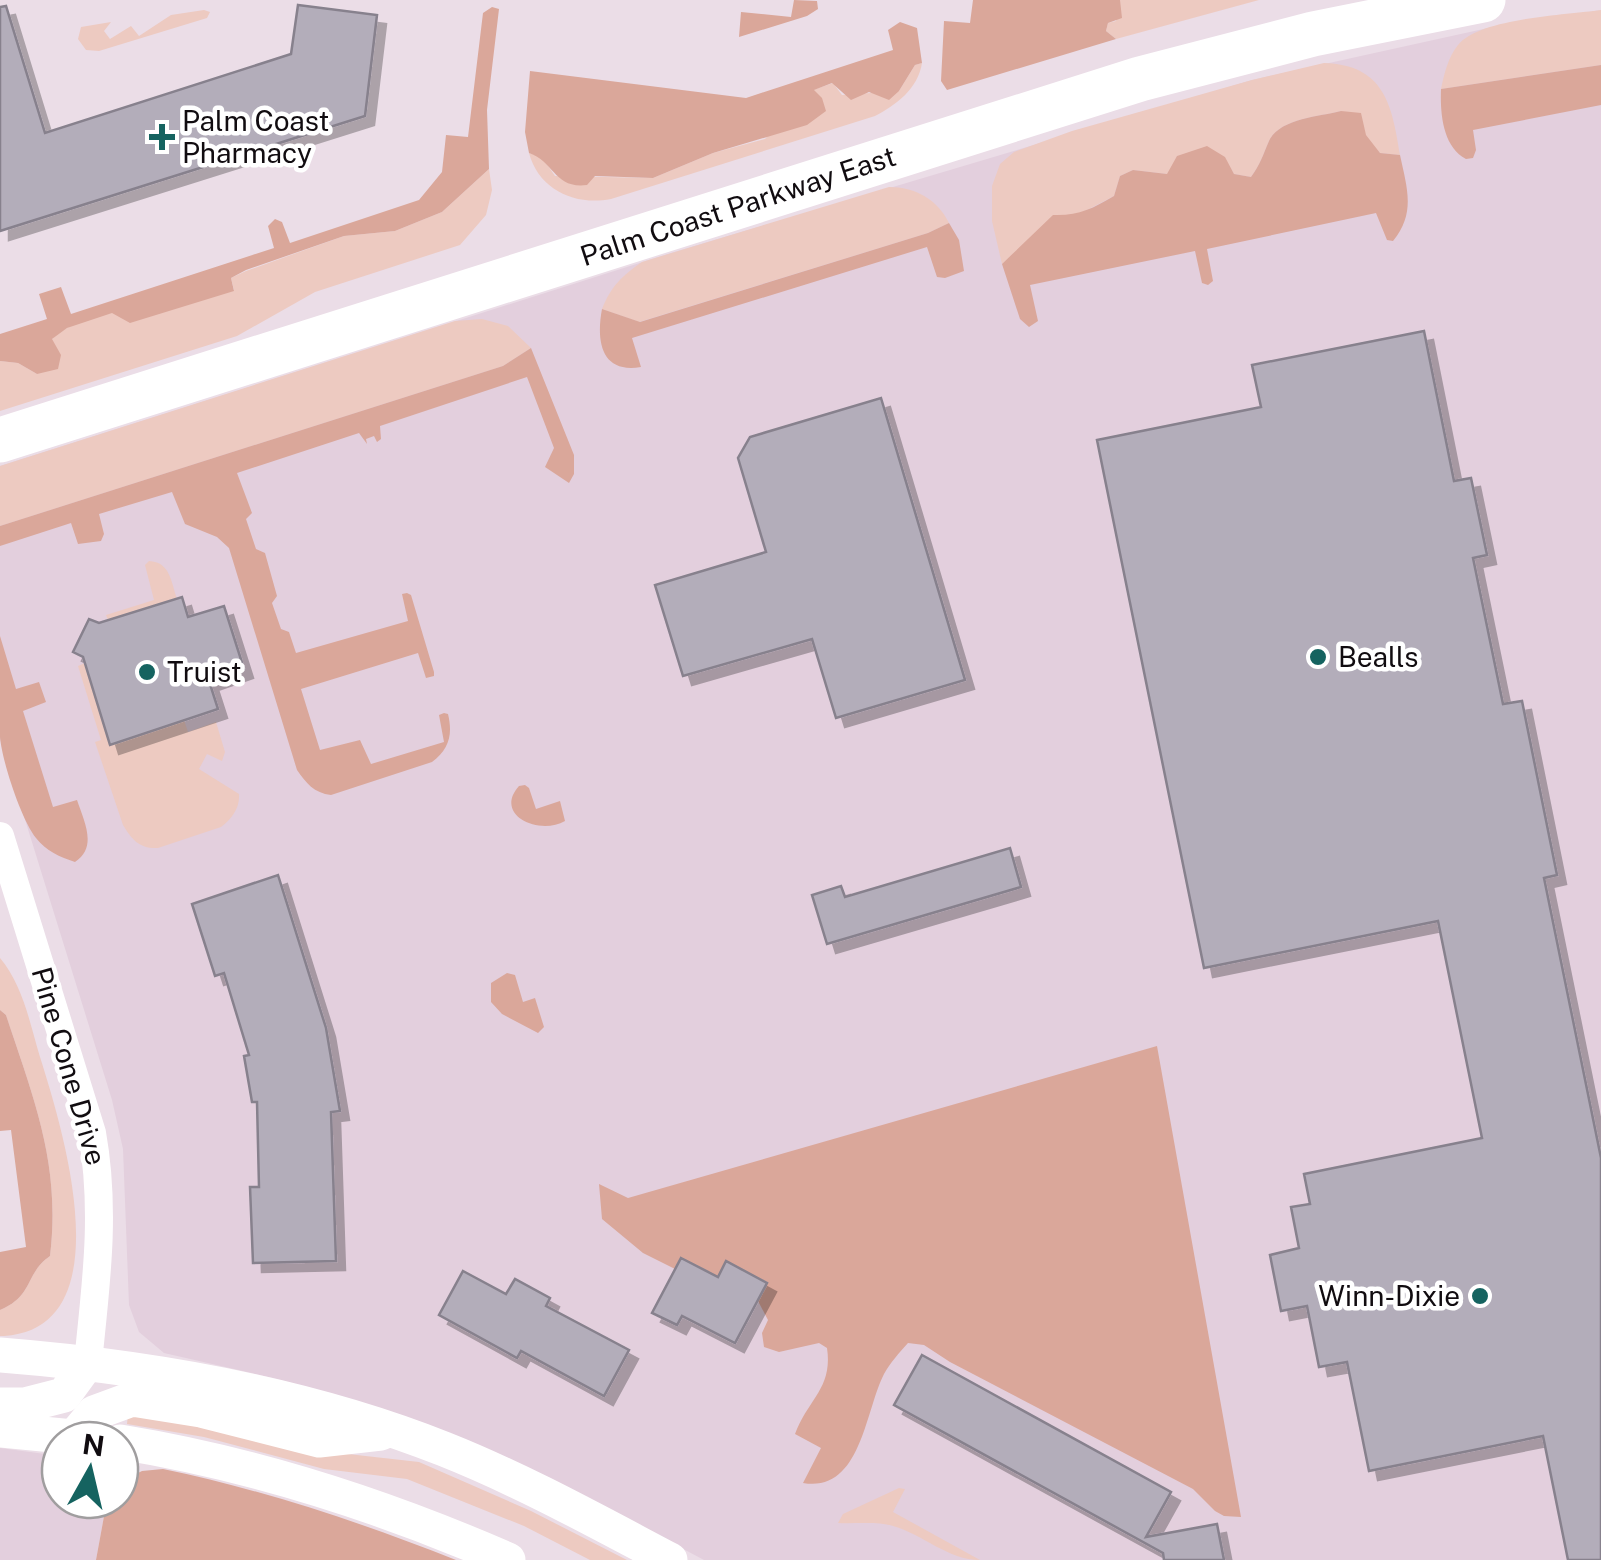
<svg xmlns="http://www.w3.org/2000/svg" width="1601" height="1560" viewBox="0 0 1601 1560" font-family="'Public Sans',sans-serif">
<defs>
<filter id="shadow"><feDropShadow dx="9" dy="9" stdDeviation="0" flood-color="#0004"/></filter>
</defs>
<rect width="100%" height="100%" fill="#ebdde7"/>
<g fill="#e3cfdd">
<path d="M1601,10V1560H704L548,1477L366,1404L273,1378L164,1353L139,1332L129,1305L123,1149L112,1100L0,739V466L671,253L1252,80L1497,26Z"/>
<path d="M0,1448L60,1456V1500H107L96,1560H0Z"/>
</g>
<g fill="#edcac1">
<path d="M1120,0H1259L1116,39L1106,31L1108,23L1116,21Z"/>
<path d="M204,10L210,12L207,18L99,51L86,50L78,39L81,27L111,22L104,31L110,39L131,26L139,36L171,15Z"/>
<path d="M1601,10V65L1441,89C1444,75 1448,57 1458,45C1480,18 1566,15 1601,10Z"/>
<path d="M922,63C918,89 896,105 875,116L611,199C575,206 539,190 529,153L542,157L555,176L653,178L713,153L765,139L813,90L833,83L842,95L899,91L915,65Z"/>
<path d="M1324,63C1384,65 1392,104 1400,155L1380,153L1341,111C1319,117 1280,118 1269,141C1263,155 1260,165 1251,177L1234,174L1224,157L1167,174L1133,170L1120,176L1114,196L1031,239L1002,264L992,221V186L1000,164L1014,152L1072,131L1252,80Z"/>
<path d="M489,169L492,190L486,215L460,245L315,292L237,336L0,411V361L18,363L37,374C42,363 46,347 53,338C77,311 196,297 234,290L231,278L246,271L344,236L395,231L442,212Z"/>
<path d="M889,187C915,187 937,199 949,223L928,233L639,322L602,309C611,286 622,276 642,262Z"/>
<path d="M482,319L508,326L531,348L503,366L0,526V466L455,321Z"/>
<path d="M149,561C170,562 171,581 177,599L108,620L106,615L154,600L145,565Z"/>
<path d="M85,663L110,745L184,720L188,732L216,722L225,752L222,761L207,754L199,769L239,794C240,808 232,819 221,827L158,848C140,849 132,840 123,825L95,742L101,740L78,666Z"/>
<path d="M0,958C23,985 30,1024 40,1057C62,1127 125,1328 4,1336H0V1310C34,1296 25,1273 50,1256C61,1164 34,1100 6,1015L0,1010Z"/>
<path d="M128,1413L330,1452L419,1462L531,1511L627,1560H590L524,1526L407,1479L324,1469L204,1437L127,1424Z"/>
<path d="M899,1488L905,1489L893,1512L980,1560C948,1560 924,1535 893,1526C877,1521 855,1524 838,1523L843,1514Z"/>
</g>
<g fill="#daa79a">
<path d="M794,0L817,1L818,9L807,16L739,37L741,12L791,17Z"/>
<path d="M973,0H1120L1122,18L1108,23L1106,31L1116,39L947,90L941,81L944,21L970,23Z"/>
<path d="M492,7L499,9L487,110L489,169L442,212L395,231L344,236L246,270L231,278L234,291L130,323L112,313L67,328L52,339L61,355L58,369L37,374L18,363L0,361V334L47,319L39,294L61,287L71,314L274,248L268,226L275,219L282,222L290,243L419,200L442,172L446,135L468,137L483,13Z"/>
<path d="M900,22L917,28L922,63L915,65L899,91L889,100L869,92L851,100L832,83L814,90L822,98L826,111L807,125L713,153L653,178L595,176L587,185C554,189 555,162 529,153L525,132L530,71L746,98L893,50L888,30Z"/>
<path d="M1601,65V105L1473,130L1476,150L1473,158L1466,159C1443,147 1440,114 1441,89Z"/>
<path d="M1341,111L1361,113L1366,135L1380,153L1400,155C1407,188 1416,213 1393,241L1387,240L1376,213L1207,249L1213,281L1208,285L1202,283L1195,251L1030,285L1038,321L1029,327L1020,319L1002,264L1053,215C1078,216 1092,209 1114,196L1120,176L1133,170L1167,174L1177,156L1207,146L1225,157L1234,174L1251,177C1260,165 1263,155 1269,141C1280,118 1319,117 1341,111Z"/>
<path d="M949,223L959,240L964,271L945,278L937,277L927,247L632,338L641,367C601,374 596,341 602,309L640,322L928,233Z"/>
<path d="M531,348L574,455V474L569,483L545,467L554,448L527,377L380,426L381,439L377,442L374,436L366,439L367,444L359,433L237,473L252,513L246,519L256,549L265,553L277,596L272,603L281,629L289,632L296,653L408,621L402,594L407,593L411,595L434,672V676L426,678L418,653L301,689L320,750L360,740L371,764L444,742L439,715L444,713L448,714C453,735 449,749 432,762L331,795C314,793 306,783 297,770L229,548L217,537L185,524L172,492L99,514L104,534L101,541L78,544L71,523L0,546V526L503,366Z"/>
<path d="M0,636L16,689L39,682L46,702L23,711L53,807L77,800C84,821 98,847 75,862C60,857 46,851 36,838C21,819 2,761 0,737C0,704 0,669 0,636Z"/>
<path d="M525,785L529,788L536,809L560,801L565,821C539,836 493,815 519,786Z"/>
<path d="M507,973L515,975L523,1002L535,998L544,1027L538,1033L502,1014L491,1002V983Z"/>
<path d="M0,1010L6,1015C34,1100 61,1164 50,1256C25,1273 34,1296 0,1310V1252L26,1247L11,1130L0,1131Z"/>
<path d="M1157,1046L1241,1517L1224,1516L1215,1511L1193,1489L950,1362L924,1345L908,1343C899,1353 890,1363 884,1374C865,1411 861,1493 803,1483L821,1448L795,1434C808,1399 833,1388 827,1348L819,1343L779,1352L764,1347L762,1333L768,1320L758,1301L767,1282L727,1262L718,1277L681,1258L675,1269L643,1253L602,1219L599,1184L628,1198Z"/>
<path d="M163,1469C264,1490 360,1522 456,1560H96L107,1500H120V1482L142,1471Z"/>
</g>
<g fill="#b3adba" stroke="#87818d" stroke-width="2.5" filter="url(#shadow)">
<path d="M298,5L377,15L365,116L0,231V7L6,6L45,133L291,54Z"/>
<path d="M1424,331L1454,481L1471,478L1487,555L1473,558L1503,704L1522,701L1557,875L1544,878L1601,1158V1560H1568L1543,1436L1369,1471L1347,1362L1319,1367L1307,1306L1281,1311L1270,1255L1299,1248L1291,1207L1310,1204L1304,1174L1482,1138L1438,921L1204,968L1097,440L1261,407L1252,365Z"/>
<path d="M881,398L965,680L836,718L812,639L683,676L655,585L766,552L738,458L750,437Z"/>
<path d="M182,597L188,617L224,606L244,669L209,681L218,709L110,745L83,657L73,652L89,619L99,623Z"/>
<path d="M1010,848L1021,887L827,944L812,895L841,886L845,897Z"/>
<path d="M278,875L326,1028L340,1111L331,1112L336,1261L253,1263L250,1187H259L257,1102H252L244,1056L249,1055L224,973L215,976L192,904Z"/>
<path d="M681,1258L718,1277L726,1261L767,1283L735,1343L682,1316L677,1325L652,1313Z"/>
<path d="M463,1271L506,1294L515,1279L550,1298L546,1306L629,1350L604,1396L521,1351L517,1358L439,1315Z"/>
<path d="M922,1355L1171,1492L1146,1537L1217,1524L1224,1560H1164L1163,1553L894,1405Z"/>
</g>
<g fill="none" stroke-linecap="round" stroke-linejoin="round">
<path stroke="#fff" stroke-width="28" d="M0,836L92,1133C106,1211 96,1284 88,1362"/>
<g stroke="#fff" stroke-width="35">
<path d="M0,1355C151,1367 303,1393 444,1449C522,1480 596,1521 670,1560"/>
<path d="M0,1405H25L64,1395L88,1362"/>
<path d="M0,1430L94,1439"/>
<path d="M74,1437L94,1413L132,1399L201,1410L319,1440L381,1433"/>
<path d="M120,1442C256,1464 382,1505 508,1560"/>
</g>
<path stroke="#fff" stroke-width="45" d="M0,440L1140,79L1313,34L1483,0"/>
</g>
<g fill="#156360" stroke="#fff" stroke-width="4">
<path d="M157 122h10v10h10v10h-10v10h-10v-10h-10v-10h10z"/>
<circle cx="1318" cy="657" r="10"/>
<circle cx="147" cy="672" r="10"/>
<circle cx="1480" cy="1296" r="10"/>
</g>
<g text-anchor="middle" stroke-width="9" stroke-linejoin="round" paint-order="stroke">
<g font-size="28" fill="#110c10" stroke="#fff" text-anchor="start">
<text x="182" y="131">Palm Coast<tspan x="182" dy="32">Pharmacy</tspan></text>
<text x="1338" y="667">Bealls</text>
<text x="167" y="682">Truist</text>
<text x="1460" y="1306" text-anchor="end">Winn-Dixie</text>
</g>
<g font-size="28" fill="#110c10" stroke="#fff">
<text transform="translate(738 206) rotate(-18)" y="10">Palm Coast Parkway East</text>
<text transform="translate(69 1066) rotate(74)" y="10">Pine Cone Drive</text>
</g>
</g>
<g transform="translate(90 1470) rotate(8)"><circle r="48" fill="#ffffff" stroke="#a09e9f" stroke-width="2.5"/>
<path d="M0-8L18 38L0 25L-18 38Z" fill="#156360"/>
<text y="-15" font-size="28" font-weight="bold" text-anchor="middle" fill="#110c10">N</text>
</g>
</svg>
